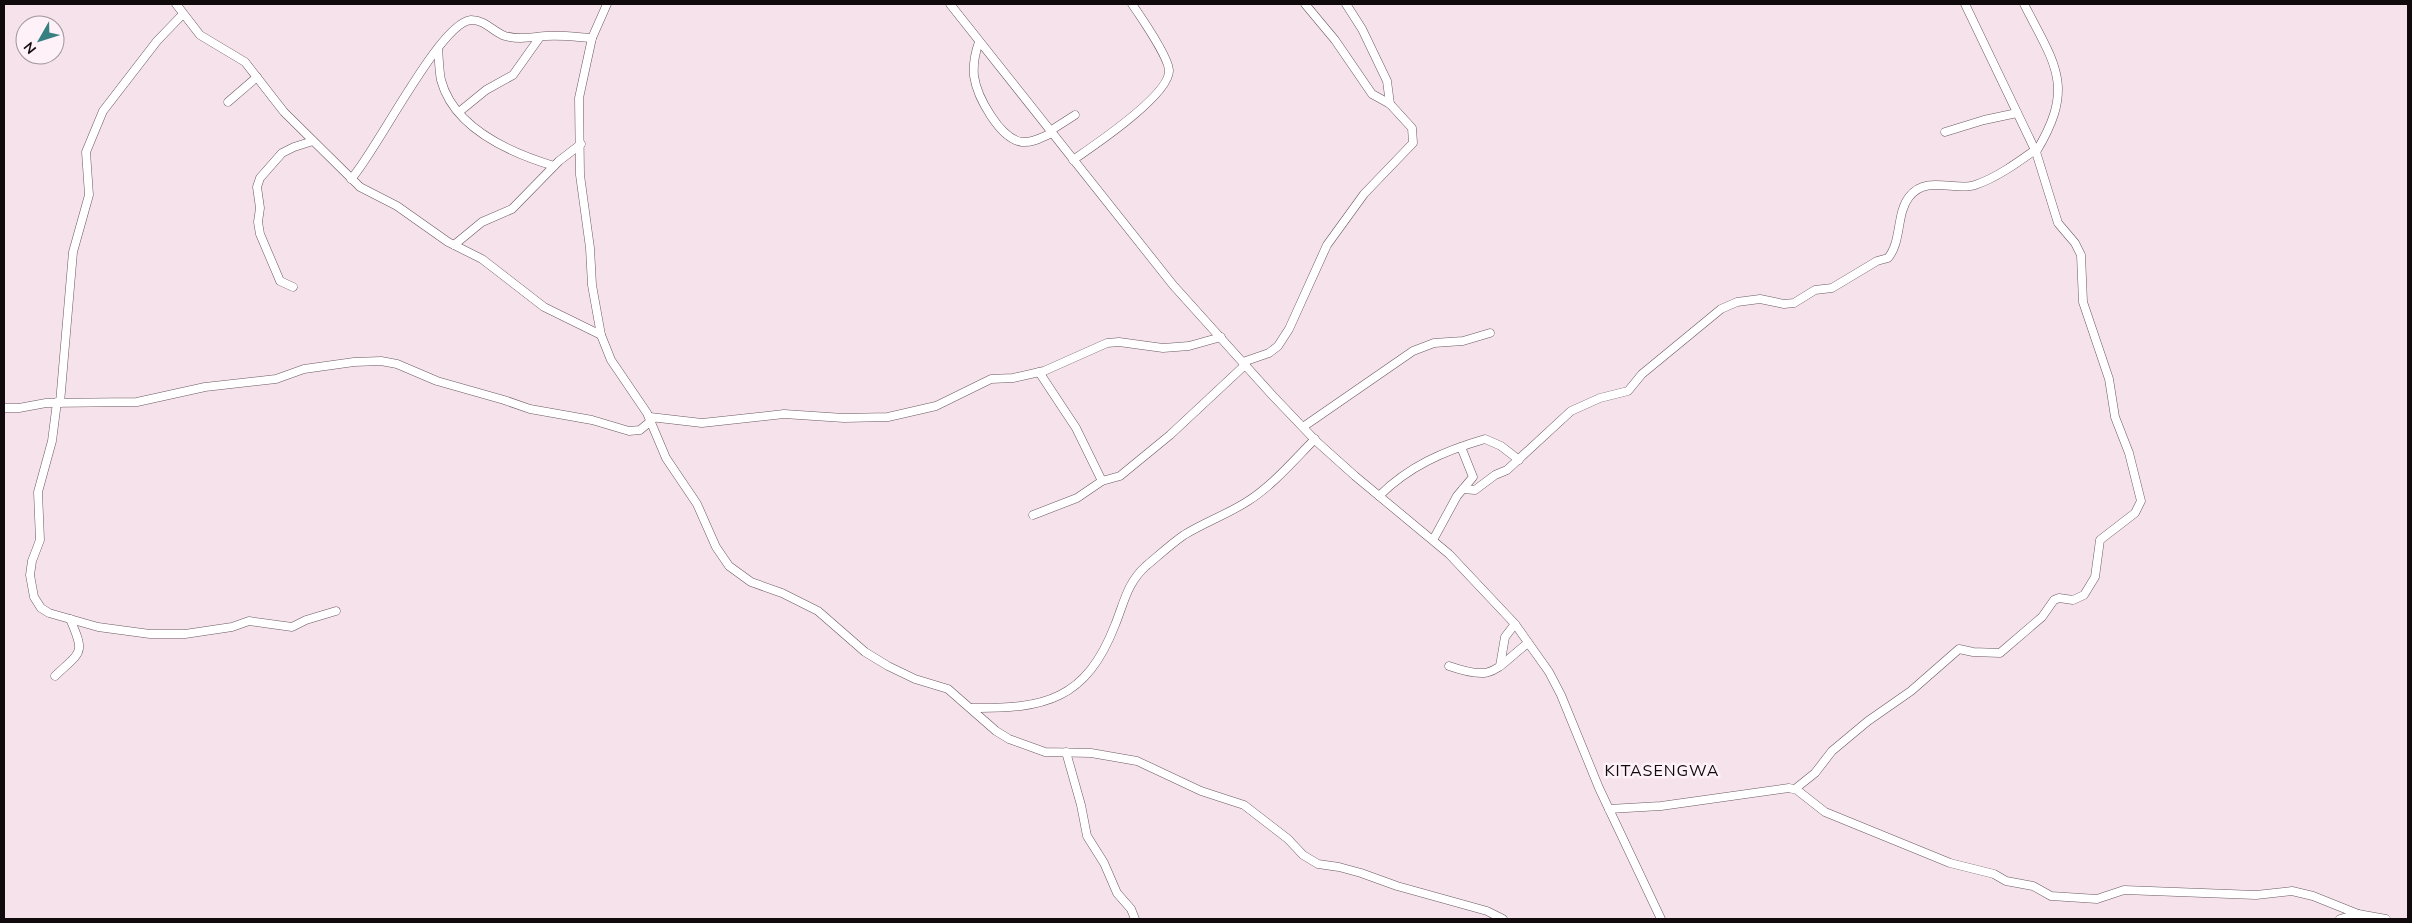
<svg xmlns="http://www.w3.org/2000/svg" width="2412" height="923" viewBox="0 0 2412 923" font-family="'Nunito Sans',sans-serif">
<rect width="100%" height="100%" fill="#f6e2eb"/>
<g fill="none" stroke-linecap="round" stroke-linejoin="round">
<g stroke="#6a5961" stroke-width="9">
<g id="street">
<path d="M176,4L200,35L245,62L284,112L360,187L397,206L448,242L482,259L544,307L601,335"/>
<path d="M607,4L592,38L579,98L580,175L590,248L592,285L601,335L611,360L647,413L666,458L697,504L716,547L729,566L751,582L782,593L818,611L865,652L888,666L915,679L948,689L996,731L1009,739L1045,752L1091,753L1137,761L1201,791L1244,805L1288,839L1303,855L1318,864L1339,867L1361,873L1397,886L1487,911L1503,919"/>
<path d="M950,4L1173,285L1273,396L1316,441L1355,476L1449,554L1515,624L1549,672L1561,695L1599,788L1661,919"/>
<path d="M1346,4L1362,29L1387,81L1390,104"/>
<path d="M2024,4C2055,65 2076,86 2036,152"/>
<path d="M979,42C975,53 973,65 974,76C977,97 1000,139 1022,142C1033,143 1042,137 1052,133"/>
<path d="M438,49C439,59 439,70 441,80C454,129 511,153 554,166"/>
<path d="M228,102L257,77"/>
<path d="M459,112L486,90L513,75L540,37"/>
<path d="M1050,131L1075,115"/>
<path d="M1945,132L1984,120L2017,113"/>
<path d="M1073,160C1092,147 1171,94 1169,70C1168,57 1141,17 1132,4"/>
<path d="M351,179C376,152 440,22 471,20C486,20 493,32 505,36C519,40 532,37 546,36C562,35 577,37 592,38"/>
<path d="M454,245L482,222L512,209L559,161L581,144"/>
<path d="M293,287L280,281L260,234L258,222L260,208L257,187L260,178L282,153L294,147L313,141"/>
<path d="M1243,362L1269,353L1278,346L1289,329L1327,245L1364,194L1413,143L1412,128L1390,104L1372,94L1335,40L1305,4"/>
<path d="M1039,372L1076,428L1102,481"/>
<path d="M57,402L52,441L38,492L40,540L32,561L30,575L34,597L41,608L49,613L98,627L150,634H185L232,627L249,621L292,627L306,620L336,611"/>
<path d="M60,403L73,252L89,195L86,152L103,111L157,41L183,14"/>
<path d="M4,408H19L46,403L137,402L205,387L276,379L304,369L354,362L381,361L397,364L437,381L504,400L530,409L592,420L629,431L640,430L652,420"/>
<path d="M650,417L702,423L784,414L844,418L888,417L936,406L991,379L1013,378L1044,371L1107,343L1119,342L1163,348L1189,346L1221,337"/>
<path d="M1303,427L1413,351L1434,343L1463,341L1490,333"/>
<path d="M1463,489L1475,490L1495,475L1507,470L1571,411L1600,398L1628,391L1642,374L1721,309L1737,302L1760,299L1784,304L1794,303L1815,290L1832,288L1877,261L1888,258C1902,241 1896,214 1909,197C1926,174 1956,192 1975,185C1996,178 2017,163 2035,150"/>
<path d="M1379,496C1409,466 1444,451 1485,439L1501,446L1519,460"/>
<path d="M1033,515L1077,498L1102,481L1120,476L1170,435L1245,365"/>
<path d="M1433,540L1457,496L1473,477L1461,447"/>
<path d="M1449,666C1495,682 1493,670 1528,643"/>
<path d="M1500,666L1505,637L1515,624"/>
<path d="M55,676C81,651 86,655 70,619"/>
<path d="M971,708C1045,709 1086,700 1115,625C1124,603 1127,583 1146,566C1158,556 1171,544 1184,535C1205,522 1228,514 1248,501C1273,485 1294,460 1315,439"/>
<path d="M1066,752L1081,805L1087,836L1104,863L1117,893L1131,909L1135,919"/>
<path d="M1795,789L1815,773L1832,751L1868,721L1911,691L1959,649L1973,652L2000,653L2042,617L2054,600L2059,598L2073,600L2084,595L2095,577L2100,540L2135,513L2141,501L2129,453L2115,417L2109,379L2083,302L2081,255L2075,243L2058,223L2036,152L1965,4"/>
<path d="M1609,809L1661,806L1789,788L1797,790L1825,812L1950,863L1994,874L2006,881L2033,886L2051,896L2097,899L2124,890L2256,895L2292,891L2313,896L2358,914"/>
<path d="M2340,919L2358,914L2386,919"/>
</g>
</g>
<use href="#street" stroke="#fff" stroke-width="8"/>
</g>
<g text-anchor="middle" stroke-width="5" stroke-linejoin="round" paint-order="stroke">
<g font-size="16" letter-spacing="1" fill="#100a0d" stroke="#fef2f8">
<text x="1662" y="776">KITASENGWA</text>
</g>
</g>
<rect width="2412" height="923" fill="none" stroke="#100a0d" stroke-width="10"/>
<g transform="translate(40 40) rotate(231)"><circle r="24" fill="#fef2f8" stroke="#9f959a"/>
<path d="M0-4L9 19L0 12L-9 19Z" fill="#378082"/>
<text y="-8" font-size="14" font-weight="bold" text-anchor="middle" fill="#100a0d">N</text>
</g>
</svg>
